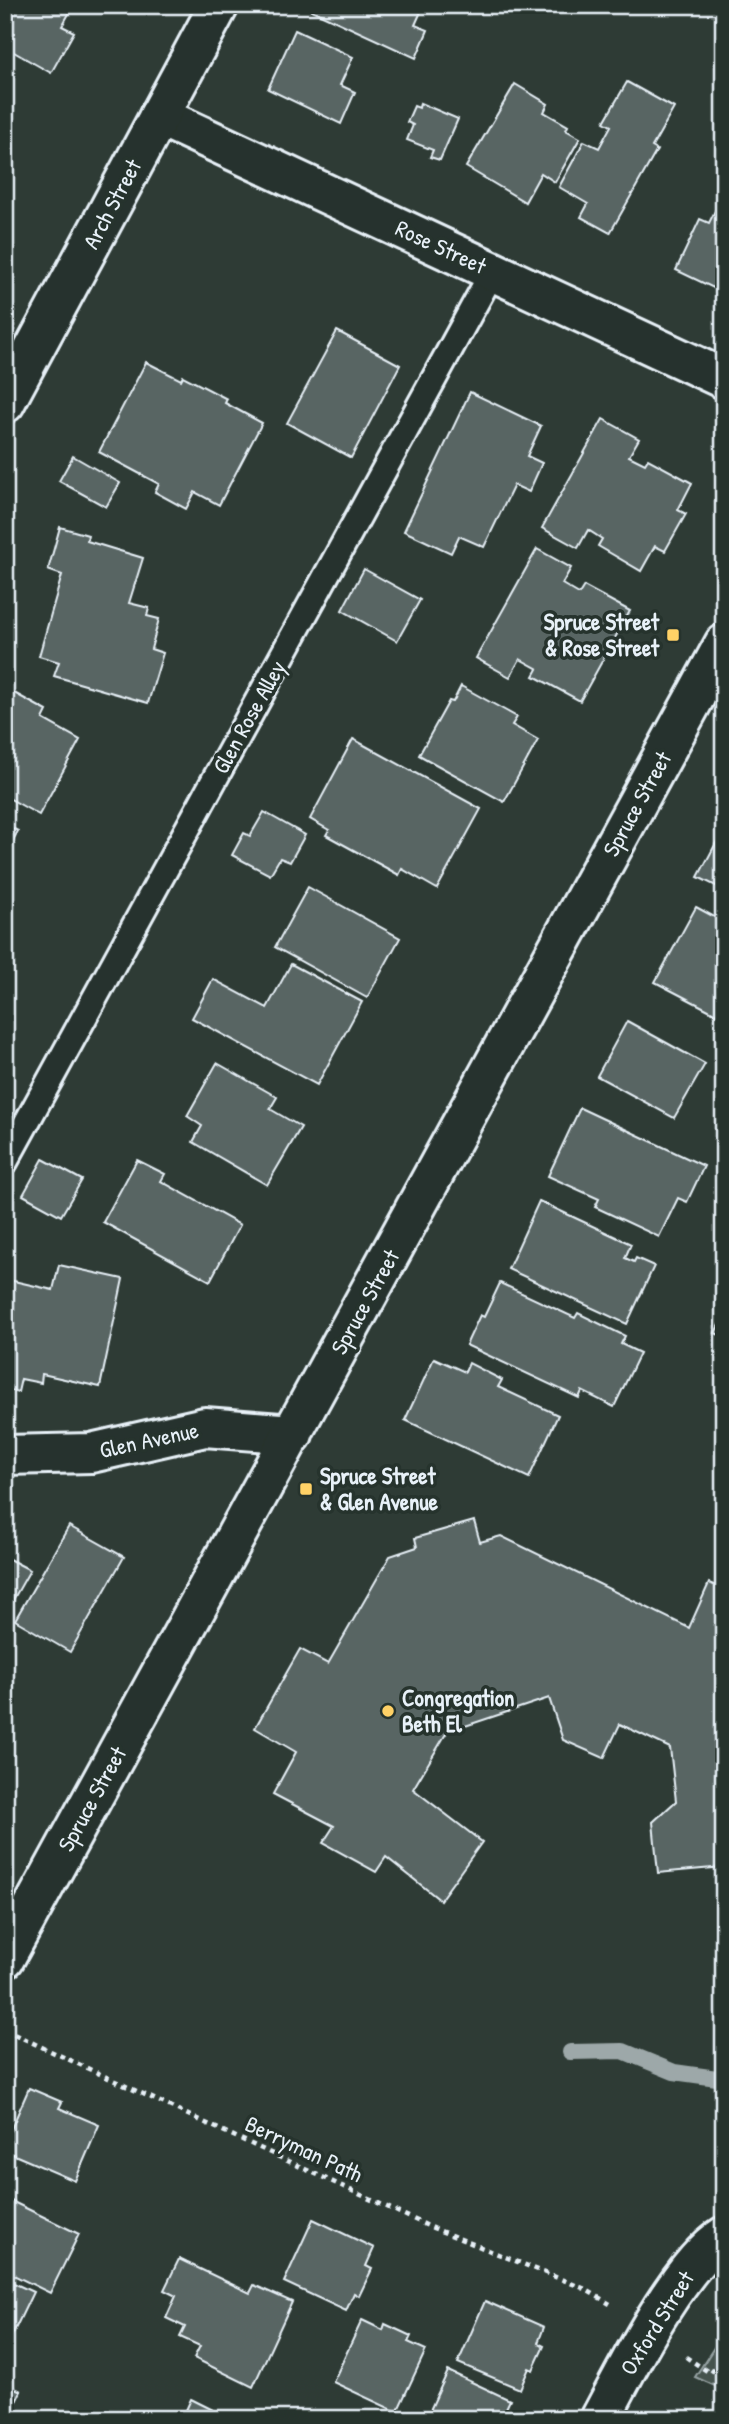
<svg xmlns="http://www.w3.org/2000/svg" width="729" height="2424" viewBox="0 0 729 2424" font-family="'Patrick Hand',sans-serif">
<rect width="100%" height="100%" fill="#2e3b35"/>
<filter id="ink" filterUnits="userSpaceOnUse"><feTurbulence type="fractalNoise" baseFrequency=".0143" numOctaves="2"/><feDisplacementMap in="SourceGraphic" scale="14" xChannelSelector="R" yChannelSelector="G"/><feConvolveMatrix kernelMatrix="1 2 1 2 8 2 1 2 1" color-interpolation-filters="sRGB"/></filter>
<g filter="url(#ink)">
<path fill="#45524e" stroke="#96a2a3" stroke-width="2" d="M724,2332V2390L695,2377Z"/>
<g fill="none" stroke-linecap="round" stroke-linejoin="round">
<path stroke="#9da8a9" stroke-width="16" d="M570,2052L623,2051L674,2072L724,2079"/>
</g>
<g fill="#596563" stroke="#e8f1f8" stroke-width="2">
<path d="M5,5H74L62,26L74,32L51,73L5,47Z"/>
<path d="M311,5H424L415,25L428,30L416,58L309,9Z"/>
<path d="M295,30L353,57L340,85L355,92L341,124L268,89Z"/>
<path d="M724,67V84L718,81Z"/>
<path d="M627,82L674,108L652,147L657,150L610,233L581,217L588,204L559,187L584,141L599,148L611,126L604,122Z"/>
<path d="M515,84L548,104L544,112L568,126L566,130L580,138L555,182L541,173L525,202L466,167Z"/>
<path d="M420,103L458,119L440,160L430,157L433,150L407,140L413,125L407,122L414,106L419,108Z"/>
<path d="M5,132L15,138L5,156Z"/>
<path d="M719,203L724,205V293L676,270L700,219L709,223Z"/>
<path d="M337,331L400,365L351,458L287,423Z"/>
<path d="M146,362L181,380L183,376L227,399L225,403L262,423L219,505L195,492L186,509L155,492L159,484L99,452Z"/>
<path d="M470,392L541,426L527,456L542,463L529,492L514,485L484,547L459,536L451,553L404,531Z"/>
<path d="M603,419L639,439L629,456L645,464L648,459L692,483L678,510L686,514L665,551L655,546L641,571L598,546L602,539L588,530L578,548L542,528Z"/>
<path d="M73,456L120,483L106,507L59,481Z"/>
<path d="M60,527L88,535L87,541L143,558L129,603L149,608L147,616L159,619L151,649L163,653L148,703L54,676L59,662L39,656L62,575L48,570Z"/>
<path d="M537,549L571,568L562,584L579,594L584,586L630,611L580,701L534,676L538,669L520,659L510,677L476,658Z"/>
<path d="M364,569L420,600L397,641L342,610Z"/>
<path d="M461,686L517,717L512,725L538,740L504,802L419,755L449,701L453,702Z"/>
<path d="M5,688L47,711L43,719L80,740L39,815L5,796Z"/>
<path d="M353,739L481,809L437,889L402,869L399,875L326,835L329,830L310,819Z"/>
<path d="M264,812L305,835L290,862L280,858L270,875L232,855L244,833L250,836Z"/>
<path d="M5,825L18,831L5,855Z"/>
<path d="M724,828V890L698,877Z"/>
<path d="M308,887L400,938L367,998L275,947Z"/>
<path d="M696,907L724,922V1018L655,982Z"/>
<path d="M291,964L362,1002L317,1085L192,1018L213,979L267,1008Z"/>
<path d="M627,1021L705,1064L674,1118L597,1076Z"/>
<path d="M217,1063L277,1097L270,1109L301,1127L267,1185L193,1142L202,1126L187,1116Z"/>
<path d="M580,1108L704,1166L687,1202L678,1198L659,1237L595,1207L599,1199L548,1176Z"/>
<path d="M43,1159L82,1180L61,1216L23,1195Z"/>
<path d="M137,1160L165,1174L161,1181L240,1225L210,1281L103,1222Z"/>
<path d="M539,1201L631,1244L625,1258L634,1262L636,1258L654,1266L627,1324L508,1269Z"/>
<path d="M59,1265L123,1279L100,1387L42,1374L41,1383L21,1379L18,1392L5,1389V1279L53,1290Z"/>
<path d="M500,1283L575,1318L578,1313L625,1336L621,1344L640,1353L614,1407L582,1391L579,1398L466,1345L480,1315L484,1317Z"/>
<path d="M724,1315V1337L715,1333Z"/>
<path d="M434,1358L465,1372L469,1363L502,1380L498,1387L558,1415L529,1478L405,1420Z"/>
<path d="M474,1521L480,1542L501,1536L689,1628L709,1583L724,1589V1867L658,1873L653,1822L676,1801L670,1748L620,1724L604,1758L563,1740L549,1698L447,1732L413,1789L482,1842L440,1900L386,1857L376,1872L323,1843L334,1826L273,1794L296,1752L255,1728L300,1649L328,1664L390,1556L417,1547L415,1538Z"/>
<path d="M69,1526L124,1557L70,1652L15,1620Z"/>
<path d="M5,1557L30,1570L5,1614Z"/>
<path d="M29,2088L62,2102L59,2108L99,2125L75,2181L5,2151V2143Z"/>
<path d="M5,2198L79,2234L50,2293L5,2271Z"/>
<path d="M313,2219L374,2248L366,2266L372,2269L359,2296L354,2293L346,2311L284,2282Z"/>
<path d="M179,2259L250,2293L254,2285L292,2302L253,2387L194,2358L200,2346L180,2337L185,2327L166,2318L176,2296L164,2290Z"/>
<path d="M5,2279L33,2292L5,2350Z"/>
<path d="M485,2301L544,2327L538,2343L544,2346L533,2370L529,2368L520,2389L458,2363Z"/>
<path d="M362,2320L383,2330L385,2324L411,2336L408,2342L426,2350L397,2412L333,2382Z"/>
<path d="M448,2371L510,2400L501,2419H426Z"/>
<path d="M5,2383L21,2391L8,2419H5Z"/>
<path d="M191,2399L231,2419H182Z"/>
</g>
<g fill="none" stroke-linecap="round" stroke-linejoin="round">
<g stroke="#e8f1f8" stroke-width="30">
<path id="service" d="M5,1162L493,271"/>
</g>
<g stroke="#e8f1f8" stroke-width="44">
<g id="minor">
<path d="M159,116L724,379"/>
<path d="M5,403L219,5"/>
<path d="M5,1455L91,1453L205,1427L293,1434"/>
<path d="M600,2419C627,2369 678,2265 724,2236"/>
</g>
</g>
<g stroke="#e8f1f8" stroke-width="44">
<path id="tertiary" d="M5,1958L724,644"/>
</g>
<g stroke="#e8f1f8" stroke-width="4.5" stroke-dasharray="5 5" stroke-linecap="butt">
<path d="M5,2030L428,2226L583,2288L610,2304"/>
<path d="M686,2357L710,2373L724,2355"/>
</g>
<use href="#service" stroke="#26332d" stroke-width="24"/>
<use href="#minor" stroke="#26332d" stroke-width="38"/>
<use href="#tertiary" stroke="#26332d" stroke-width="38"/>
</g>
</g>
<g fill="#ffd166" stroke="#26332d" stroke-width="2.5">
<rect x="666" y="628" width="14" height="14" rx="3.5"/>
<rect x="299" y="1482" width="14" height="14" rx="3.5"/>
<circle cx="388" cy="1711" r="7"/>
</g>
<g text-anchor="middle" stroke-width="7" stroke-linejoin="round" paint-order="stroke">
<g font-size="23" fill="#e8f1f8" stroke="#26332d">
<text transform="translate(112 204) rotate(-62)" y="8">Arch Street</text>
<text transform="translate(441 247) rotate(25)" y="8">Rose Street</text>
<text transform="translate(249 717) rotate(-61)" y="8">Glen Rose Alley</text>
<text transform="translate(637 804) rotate(-61)" y="8">Spruce Street</text>
<text transform="translate(365 1302) rotate(-61)" y="8">Spruce Street</text>
<text transform="translate(149 1440) rotate(-12)" y="8">Glen Avenue</text>
<text transform="translate(92 1799) rotate(-61)" y="8">Spruce Street</text>
<text transform="translate(304 2149) rotate(25)" y="8">Berryman Path</text>
<text transform="translate(657 2323) rotate(-58)" y="8">Oxford Street</text>
</g>
<g font-size="23" font-weight="bold" fill="#e8f1f8" stroke="#26332d" text-anchor="start">
<text x="659" y="630" text-anchor="end">Spruce Street<tspan x="659" dy="26">&amp; Rose Street</tspan></text>
<text x="320" y="1484">Spruce Street<tspan x="320" dy="26">&amp; Glen Avenue</tspan></text>
<text x="402" y="1706">Congregation<tspan x="402" dy="26">Beth El</tspan></text>
</g>
</g>
<rect width="729" height="2424" fill="none" stroke="#26332d" stroke-width="28"/>
<rect x="14" y="14" width="701" height="2396" fill="none" stroke="#e8f1f8" stroke-width="2.5" filter="url(#ink)"/>
</svg>
